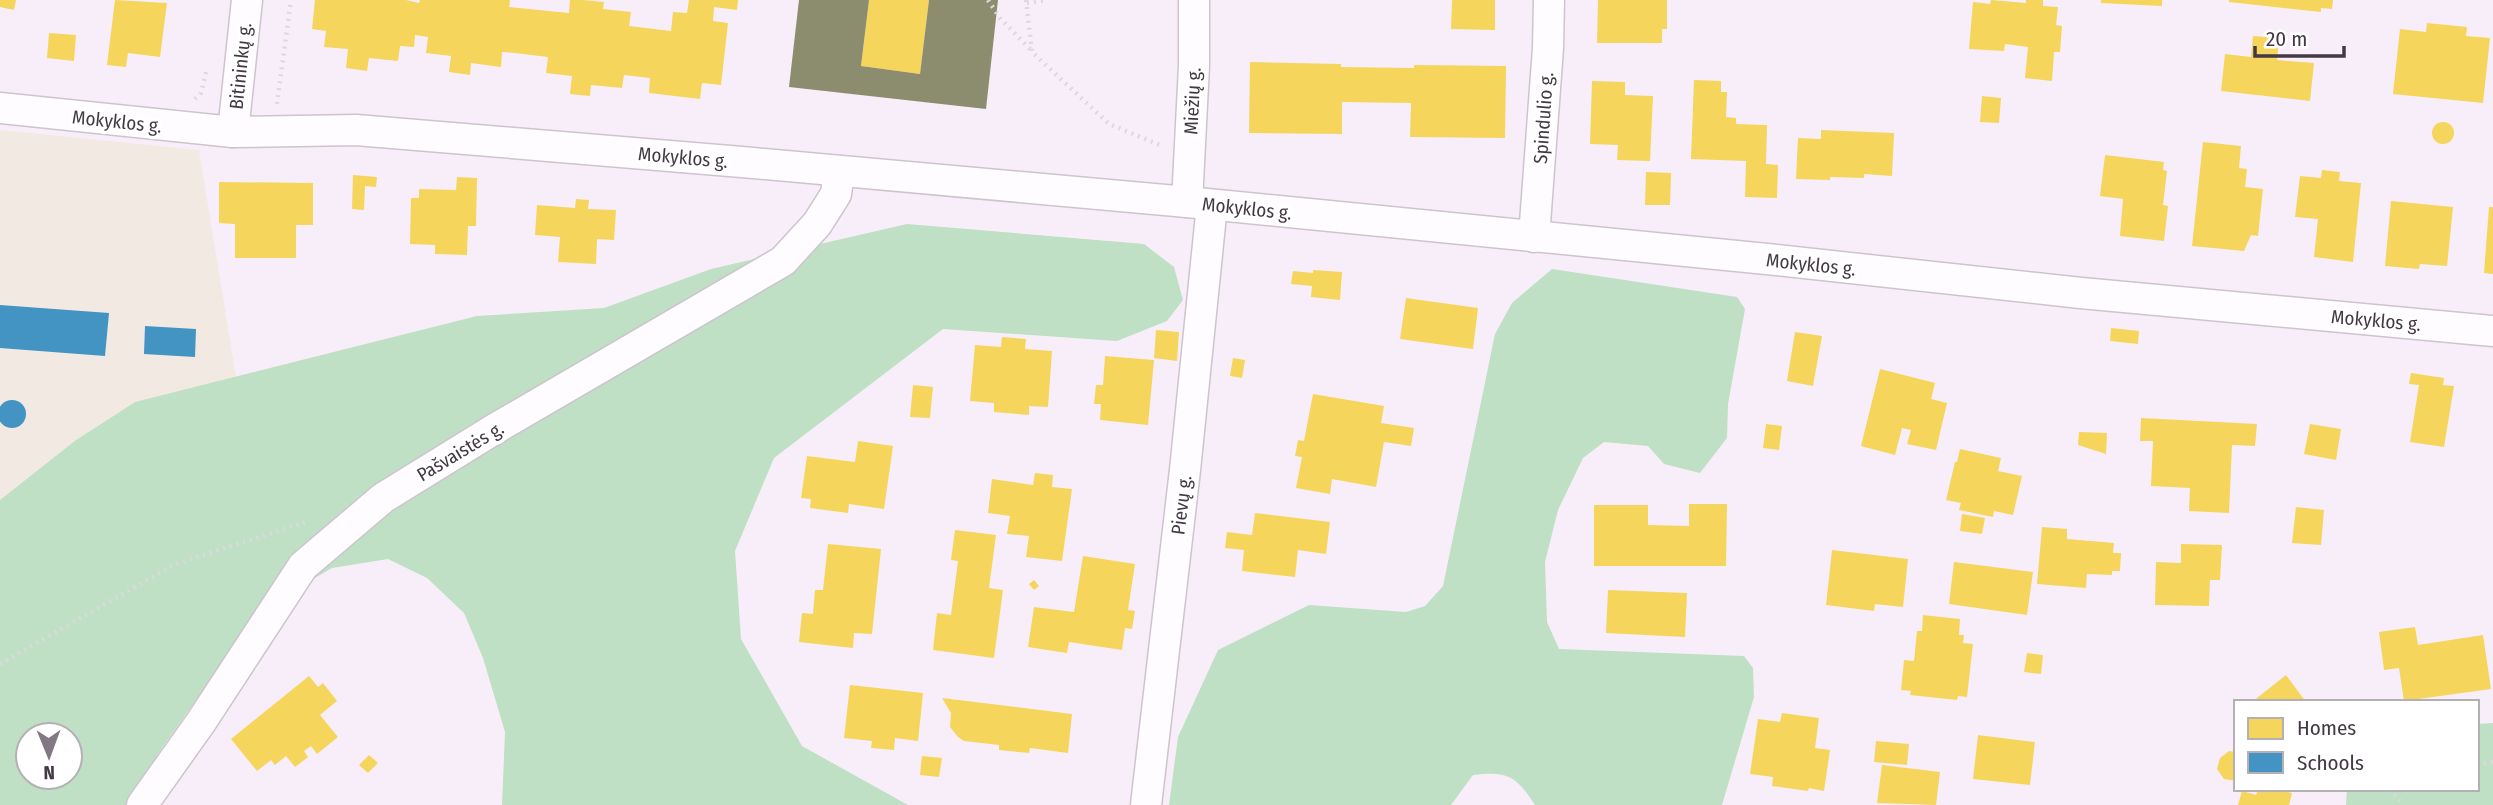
<svg xmlns="http://www.w3.org/2000/svg" width="2493" height="805" viewBox="0 0 2493 805" font-family="'Fira Sans Condensed',sans-serif">
<rect width="100%" height="100%" fill="#f8eef9"/>
<path fill="#f2eae2" d="M0,130L199,150L236,377L135,402L76,440L0,500Z"/>
<g fill="#bfe0c4" fill-rule="evenodd">
<path d="M907,224L1144,244L1174,267L1183,300L1167,321L1117,341L943,329L774,458L735,551L741,639L802,746L908,805H502L505,732L483,658L464,613L427,578L388,559L332,568L260,610L157,755V795L159,805H0V500L76,440L135,402L477,316L604,308L711,269ZM28,735H70V777H28Z"/>
<path d="M1552,269L1737,297L1745,309L1728,404L1727,438L1700,473L1664,464L1648,446L1604,442L1583,458L1558,510L1545,562L1547,622L1559,649L1744,656L1753,668L1754,697L1722,805H1535C1516,776 1508,771 1473,775L1451,805H1169L1178,737L1218,650L1309,605L1406,612L1425,606L1443,586L1495,334L1512,303Z"/>
<path d="M2493,723V805H2346L2347,789H2477V724Z"/>
</g>
<g fill="#f6d55c">
<path d="M0,0H16L14,10L0,7Z"/>
<path d="M115,0L167,3L160,57L128,53L126,67L107,65Z"/>
<path d="M315,0H406L419,3L420,0H510L509,7L569,13L570,0H583L604,2L603,9L631,12L629,26L671,31L673,12L687,13L689,0H738L737,10L714,7L713,21L728,23L721,85L702,83L700,99L649,93L650,78L624,75L622,88L591,85L590,96L570,94L572,76L546,73L548,57L515,53L502,52L501,67L471,63L470,75L449,72L451,56L426,53L428,37L415,35L414,47L400,46L398,61L369,58L367,71L346,68L348,49L324,47L326,31L312,29Z"/>
<path d="M869,0H929L920,74L861,66Z"/>
<path d="M1452,0H1495V30L1451,29Z"/>
<path d="M1598,0H1667V29H1662V43H1597Z"/>
<path d="M1991,0L2026,3V0H2043V6L2058,7L2056,25L2062,26L2060,52H2054L2052,81L2025,78L2028,47L2005,44L2004,51L1969,49L1973,2L1990,4Z"/>
<path d="M2101,0H2162V6L2101,3Z"/>
<path d="M2229,0H2333L2332,9L2321,8V12L2229,2Z"/>
<path d="M2427,23L2467,27L2466,36L2490,38L2483,103L2393,94L2400,29L2426,32Z"/>
<path d="M49,33L76,35L74,61L47,58Z"/>
<path d="M2253,36L2279,38L2277,60L2314,63L2310,101L2221,91L2225,54L2251,57Z"/>
<path d="M1250,62L1341,64V67L1414,68V65L1506,66L1505,138L1410,137L1411,103L1342,102V134L1249,133Z"/>
<path d="M1694,80L1721,81V92H1727L1726,117L1736,118V124L1767,125L1766,164L1778,165L1777,198L1745,197L1746,161L1691,159Z"/>
<path d="M1592,81L1625,82V95L1653,96L1650,161L1617,160L1618,145L1590,144Z"/>
<path d="M1982,96L2001,98L1999,123L1980,122Z"/>
<circle cx="2443" cy="133" r="11"/>
<path d="M1821,130L1894,133L1892,176L1864,174V178L1830,177V180L1796,179L1798,138L1821,139Z"/>
<path d="M2203,142L2241,146L2239,168L2247,169L2245,187L2263,189L2258,236L2251,235L2244,251L2192,246Z"/>
<path d="M2105,155L2164,162L2163,170L2167,171L2163,205L2168,206L2164,241L2120,236L2123,199L2100,196Z"/>
<path d="M2322,170L2340,172L2339,181L2361,183L2353,262L2314,257L2318,219L2295,217L2300,176L2321,178Z"/>
<path d="M1646,172L1671,173L1670,205H1645Z"/>
<path d="M353,175L377,177L376,187L365,186L364,210L352,209Z"/>
<path d="M457,177L477,178L476,226H468L467,255L435,254V245L410,244L411,198H419V189L456,190Z"/>
<path d="M219,182L313,183V225H296V258H235V224L219,223Z"/>
<path d="M576,199L589,200L588,209L616,210L614,240L597,239L596,264L558,262L560,237L535,235L537,205L575,208Z"/>
<path d="M2391,201L2453,207L2447,266L2420,264L2419,269L2385,266Z"/>
<path d="M2489,207H2493V274L2484,273Z"/>
<path d="M1313,270L1342,272L1340,300L1311,297L1312,286L1291,284L1293,271L1313,273Z"/>
<path d="M1406,298L1478,308L1473,349L1400,339Z"/>
<path d="M2111,328L2139,331L2138,344L2110,341Z"/>
<path d="M1156,330L1179,332L1177,361L1154,358Z"/>
<path d="M1795,332L1822,336L1813,386L1787,381Z"/>
<path d="M1002,337L1026,339L1025,349L1052,351L1048,407L1029,406V415L994,412V403L970,401L975,345L1001,347Z"/>
<path d="M1105,356L1154,360L1148,425L1100,420L1101,404H1094L1096,385H1103Z"/>
<path d="M1233,358L1245,360L1242,378L1230,376Z"/>
<path d="M1880,369L1935,383L1931,399L1947,403L1936,450L1907,444L1911,430L1902,428L1895,455L1861,446Z"/>
<path d="M2411,373L2444,378L2443,385L2454,386L2444,447L2410,442L2419,385L2409,384Z"/>
<path d="M913,385L933,387L930,418L910,417Z"/>
<path d="M1313,394L1384,406L1381,423L1414,428L1411,446L1384,442L1376,487L1332,479L1330,494L1296,488L1302,457L1295,456L1298,440L1304,441Z"/>
<path d="M2141,418L2257,424L2255,446L2232,445L2229,513L2189,511L2190,488L2151,486L2153,441H2140Z"/>
<path d="M1766,424L1782,426L1779,450L1763,448Z"/>
<path d="M2310,424L2341,429L2336,460L2304,454Z"/>
<path d="M2079,432L2107,433L2106,454L2078,445Z"/>
<path d="M858,441L893,446L884,509L849,504L848,513L810,508L811,499L801,498L807,456L855,462Z"/>
<path d="M1960,449L2001,458L1998,471L2022,476L2013,515L1994,511L1993,517L1959,510L1961,503L1946,500L1955,462H1957Z"/>
<path d="M1035,473L1053,475L1052,487L1072,489L1062,561L1026,557L1029,536L1007,534L1010,516L988,513L992,479L1033,485Z"/>
<path d="M1689,504H1727L1726,566H1594V505H1648V525L1689,526Z"/>
<path d="M2296,507L2324,510L2321,545L2292,543Z"/>
<path d="M1255,513L1330,522L1326,554L1298,550L1295,577L1242,571L1244,550L1225,548L1227,532L1252,535Z"/>
<path d="M1962,514L1985,518L1982,534L1960,531Z"/>
<path d="M2042,527L2067,529V539L2114,543L2113,553H2121L2120,571H2112V575L2087,574L2086,588L2037,584Z"/>
<path d="M955,530L996,535L989,588L1003,590L994,658L933,650L937,613L951,615L958,561L951,560Z"/>
<path d="M828,544L881,549L872,634L854,633L853,648L799,642L802,613L813,614L815,590H823Z"/>
<path d="M2181,544L2222,545L2220,580H2210L2209,606L2155,605L2156,562L2181,563Z"/>
<path d="M1832,550L1908,559L1903,607L1875,604L1874,611L1826,605Z"/>
<path d="M1083,556L1135,564L1128,610L1135,611L1132,629L1125,628L1122,650L1069,642L1067,653L1028,647L1034,607L1074,612Z"/>
<path d="M1954,562L2033,572L2027,615L1949,604Z"/>
<path d="M1034,580L1039,586L1034,590L1029,584Z"/>
<path d="M1608,590L1687,593L1685,637L1606,633Z"/>
<path d="M1923,615L1960,619L1959,635H1964L1963,643L1973,644L1967,697L1958,696L1957,700L1910,695L1911,691L1901,690L1904,660L1914,661L1917,631H1922Z"/>
<path d="M2415,627L2418,645L2483,635L2491,689L2404,701L2399,668L2384,670L2379,632Z"/>
<path d="M2027,653L2043,655L2041,674L2024,672Z"/>
<path d="M2286,675L2306,702H2252Z"/>
<path d="M309,676L318,687L323,683L337,701L320,715L338,737L317,754L311,746L304,751L308,757L295,767L286,756L275,765L271,760L257,771L231,739Z"/>
<path d="M850,685L923,693L918,741L895,738L894,750L871,748L872,741L844,738Z"/>
<path d="M942,698L1072,714L1068,753L1030,748L1029,753L999,750V745L964,741L958,737L950,727L951,713Z"/>
<path d="M1782,713L1819,718L1815,748L1830,750L1824,791L1809,788L1808,791L1772,786L1773,777L1750,774L1758,719L1780,722Z"/>
<path d="M1978,735L2035,742L2030,785L1973,779Z"/>
<path d="M1876,741L1909,744L1907,765L1874,762Z"/>
<path d="M2229,751L2236,752V781L2224,779L2217,769L2220,758Z"/>
<path d="M369,755L378,763L368,773L359,765Z"/>
<path d="M922,756L942,758L939,777L920,775Z"/>
<path d="M1882,765L1940,772L1936,805L1877,803Z"/>
<path d="M2258,789H2275L2292,793L2289,805H2238L2242,791L2256,795Z"/>
</g>
<g fill="#4393c3">
<path d="M0,305L109,313L105,356L0,348Z"/>
<path d="M145,326L196,329L195,357L144,354Z"/>
<circle cx="12" cy="414" r="14"/>
</g>
<path fill="#8c8c6e" d="M799,0H869L861,66L920,74L929,0H998L986,109L789,87Z"/>
<g fill="none" stroke-linecap="round" stroke-linejoin="round">
<g stroke="#cdc4ce" stroke-width="33">
<g id="street">
<path d="M0,108L233,132L356,130L742,162L1187,202L1767,259L2081,293L2493,331"/>
<path d="M233,132L247,0"/>
<path d="M1187,202L1194,66V0"/>
<path d="M1534,237L1548,48L1549,0"/>
<path d="M142,805L201,722L303,566L383,498L493,430L783,261L817,224L836,194L839,171"/>
<path d="M1146,805L1185,470L1212,205"/>
</g>
</g>
<g stroke="#dcd9dc" stroke-width="4.5" stroke-dasharray="2 5" stroke-linecap="butt">
<path d="M988,0L1000,18L1031,50"/>
<path d="M1026,0L1032,52L1109,124L1160,145"/>
<path d="M1027,3L1047,0"/>
<path d="M195,99L201,93L207,69"/>
<path d="M277,104L291,0"/>
<path d="M0,664L175,564L306,522"/>
<path d="M2477,764L2493,762"/>
<path d="M2390,789L2403,805"/>
</g>
<use href="#street" stroke="#fefcfe" stroke-width="30"/>
</g>
<g text-anchor="middle" stroke-width="7" stroke-linejoin="round" paint-order="stroke">
<g font-size="19" fill="#433944" stroke="#fff">
<text transform="translate(240 66) rotate(-84)" y="7">Bitininkų g.</text>
<text transform="translate(1192 101) rotate(-87)" y="7">Miežių g.</text>
<text transform="translate(1543 118) rotate(-86)" y="7">Spindulio g.</text>
<text transform="translate(117 121) rotate(6)" y="7">Mokyklos g.</text>
<text transform="translate(683 157) rotate(5)" y="7">Mokyklos g.</text>
<text transform="translate(1247 208) rotate(6)" y="7">Mokyklos g.</text>
<text transform="translate(1811 264) rotate(6)" y="7">Mokyklos g.</text>
<text transform="translate(2376 320) rotate(5)" y="7">Mokyklos g.</text>
<text transform="translate(460 451) rotate(-31)" y="7">Pašvaistės g.</text>
<text transform="translate(1181 505) rotate(-83)" y="7">Pievų g.</text>
</g>
</g>
<rect x="2234" y="700" width="245" height="91" fill="#ffffff" stroke="#b4b0b4" stroke-width="2"/>
<rect x="2248" y="718" width="35" height="21" fill="#f6d55c" stroke="#b4b0b4" stroke-width="2"/>
<text x="2297" y="735" font-size="21" fill="#433944">Homes</text>
<rect x="2248" y="752" width="35" height="21" fill="#4393c3" stroke="#b4b0b4" stroke-width="2"/>
<text x="2297" y="770" font-size="21" fill="#433944">Schools</text>
<g transform="translate(49 756) rotate(179)"><circle r="33" fill="#ffffff" stroke="#b4b0b4" stroke-width="2"/>
<path d="M0-5L12 26L0 18L-12 26Z" fill="#827883"/>
<text y="-10" font-size="19" font-weight="bold" text-anchor="middle" fill="#433944">N</text>
</g>
<path d="M2255 46v10h89v-10" fill="none" stroke="#433944" stroke-width="3.5"/>
<text x="2266" y="46" font-size="21" fill="#433944" stroke="#ffffff" stroke-width="5" paint-order="stroke">20 m</text>
</svg>
